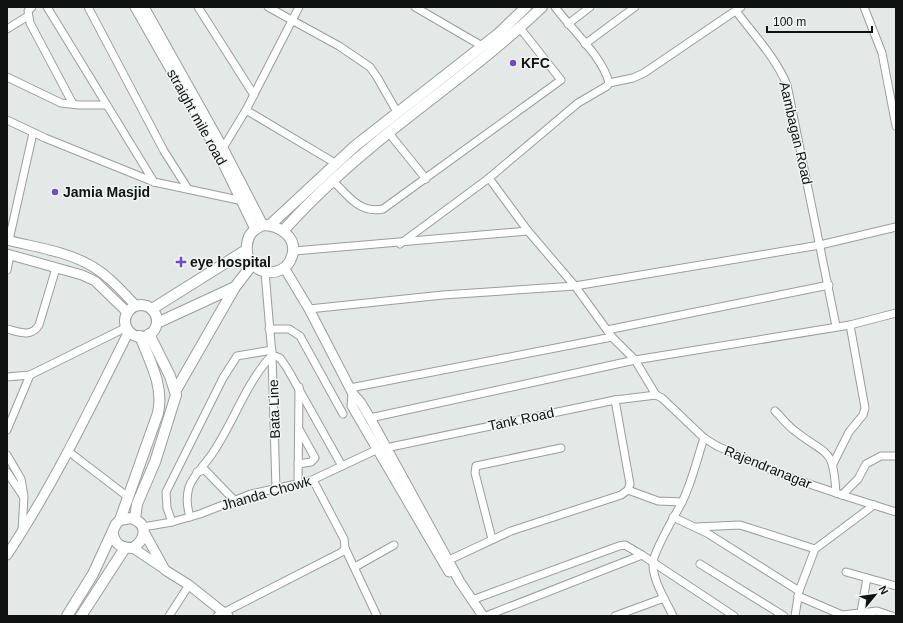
<svg xmlns="http://www.w3.org/2000/svg" width="903" height="623" viewBox="0 0 903 623" font-family="Helvetica,sans-serif">
<rect width="100%" height="100%" fill="#e4e9e7"/>
<g fill="none" stroke-linecap="round" stroke-linejoin="round">
<g stroke="#999e9c" stroke-width="9">
<g id="minor">
<path d="M32,7L28,11L30,23L73,104"/>
<path d="M47,7L154,182"/>
<path d="M88,7L164,151L188,189"/>
<path d="M198,7L254,95"/>
<path d="M268,7L339,46L370,67L377,77L397,112"/>
<path d="M415,7L482,46"/>
<path d="M864,7L882,53L896,126"/>
<path d="M736,11C754,35 776,58 787,85L836,326"/>
<path d="M568,24L590,7"/>
<path d="M7,29L28,16"/>
<path d="M585,44L635,7"/>
<path d="M7,77L61,103L79,105H106"/>
<path d="M609,83L633,78L644,73L741,7"/>
<path d="M246,110L335,163"/>
<path d="M7,120L45,138L154,182L243,201"/>
<path d="M388,132L426,179"/>
<path d="M223,148L246,110L299,7"/>
<path d="M489,178L528,231L575,286L612,337L635,360L656,395"/>
<path d="M332,180C348,195 359,214 383,209L561,80L520,28"/>
<path d="M9,240L33,133"/>
<path d="M400,244L489,178L578,103L607,86L609,83C603,57 571,29 555,7"/>
<path d="M294,251L528,231"/>
<path d="M7,270L10,255"/>
<path d="M265,272L272,355L276,489"/>
<path d="M309,309L443,295L575,286L820,245L896,227"/>
<path d="M7,329C19,332 31,338 39,325L56,268"/>
<path d="M269,329H289L300,336L343,414"/>
<path d="M607,330L829,285"/>
<path d="M7,377L30,375L127,327"/>
<path d="M350,388L612,337"/>
<path d="M775,411C782,418 788,426 795,431C828,457 833,446 836,493"/>
<path d="M370,418L635,360L850,325L896,313"/>
<path d="M7,430L30,375"/>
<path d="M68,451L128,497"/>
<path d="M7,455L21,479L24,496L22,532"/>
<path d="M298,464L311,462L315,458L299,429"/>
<path d="M833,464L849,432L863,415L865,408L850,325"/>
<path d="M7,472L23,496"/>
<path d="M197,472L205,470L234,500"/>
<path d="M298,485L299,387"/>
<path d="M628,490L658,501L682,502"/>
<path d="M842,495L858,479L866,464L881,456H896"/>
<path d="M190,517C187,506 186,498 189,487C194,474 204,466 212,454C234,422 245,384 272,355L280,358L287,368L342,466"/>
<path d="M673,517L707,533L799,591"/>
<path d="M172,522L167,508L166,492L223,378L237,356L272,350"/>
<path d="M143,527L172,522L200,514L251,494L310,481L376,450L615,400L656,395L662,398L704,438L717,446L780,474L842,495L896,512"/>
<path d="M696,527L740,525L815,549"/>
<path d="M492,539L475,473L476,466L561,448"/>
<path d="M345,548L377,616"/>
<path d="M449,560L511,531L621,495L628,490L630,484L615,400"/>
<path d="M700,564L784,616"/>
<path d="M355,567L394,545"/>
<path d="M846,572L896,586"/>
<path d="M798,596L842,615L877,611L892,616"/>
<path d="M472,600L619,546L625,545L642,555"/>
<path d="M861,612L867,578"/>
<path d="M169,616L189,585"/>
<path d="M217,616L342,552L345,548L344,539L313,480"/>
<path d="M486,616L642,555L734,616"/>
<path d="M615,616L664,598"/>
<path d="M673,616C666,601 652,580 653,562C655,548 675,516 682,502C692,482 697,459 704,438"/>
<path d="M795,616L799,591L815,549L874,505"/>
</g>
</g>
<g stroke="#999e9c" stroke-width="11">
<g id="tertiary">
<path d="M135,7L217,151L255,229"/>
<path d="M144,7L223,148L263,225"/>
<path d="M7,240C34,247 65,251 90,265C108,275 122,291 136,306"/>
<path d="M7,254L82,275L95,281L128,313"/>
<path d="M285,269L309,309L353,394L361,403L370,418L460,582L483,616"/>
<path d="M353,394L352,406L449,572"/>
<path d="M144,532L165,570L189,585L228,616"/>
<path d="M133,548L163,568"/>
<path d="M7,555C54,484 91,407 129,331"/>
</g>
</g>
<g stroke="#999e9c" stroke-width="12">
<g id="secondary">
<path d="M263,225C279,225 298,237 292,256C284,283 243,274 247,245C248,234 253,230 263,225Z"/>
<path d="M270,225L355,146L498,34L526,7"/>
<path d="M283,231C316,194 353,161 392,130C442,90 495,52 542,7"/>
<circle cx="141" cy="321" r="16"/>
<path d="M152,309L246,250"/>
<path d="M157,323L235,287L252,265"/>
<path d="M176,390L235,287"/>
<path d="M135,519L137,504L155,462L176,395L170,376L149,334"/>
<path d="M120,520L158,413C164,386 150,362 140,336"/>
<path d="M67,616L93,574L116,524L120,520L131,518C149,524 146,539 133,548C122,548 115,545 113,534"/>
<path d="M81,616L125,548"/>
</g>
</g>
<use href="#minor" stroke="#fff" stroke-width="7"/>
<use href="#tertiary" stroke="#fff" stroke-width="9"/>
<use href="#secondary" stroke="#fff" stroke-width="10"/>
</g>
<g fill="#704bc3" stroke="#f1f6f4" stroke-width="1.5">
<circle cx="513" cy="63" r="4"/>
<circle cx="55" cy="192" r="4"/>
<path d="M179 256h4v4h4v4h-4v4h-4v-4h-4v-4h4z"/>
</g>
<g text-anchor="middle" stroke-width="3" stroke-linejoin="round" paint-order="stroke">
<g font-size="14" font-weight="bold" fill="#101211" stroke="#f1f6f4" text-anchor="start">
<text x="521" y="68">KFC</text>
<text x="63" y="197">Jamia Masjid</text>
<text x="190" y="267">eye hospital</text>
</g>
<g font-size="14" fill="#101211" stroke="#f1f6f4">
<text transform="translate(197 117) rotate(61)" y="5">straight mile road</text>
<text transform="translate(796 133) rotate(77)" y="5">Aambagan Road</text>
<text transform="translate(274 409) rotate(-92)" y="5">Bata Line</text>
<text transform="translate(521 419) rotate(-12)" y="5">Tank Road</text>
<text transform="translate(768 467) rotate(22)" y="5">Rajendranagar</text>
<text transform="translate(266 493) rotate(-16)" y="5">Jhanda Chowk</text>
</g>
</g>
<rect width="903" height="623" fill="none" stroke="#101211" stroke-width="16"/>
<g transform="translate(875 595) rotate(61)" stroke="#f1f6f4" stroke-width="3" paint-order="stroke">
<path d="M0-3L7 15L0 10L-7 15Z" fill="#101211"/>
<text y="-6" font-size="11" font-weight="bold" text-anchor="middle" fill="#101211">N</text>
</g>
<path d="M767 26v6h105v-6" fill="none" stroke="#101211" stroke-width="2"/>
<text x="773" y="26" font-size="12" fill="#101211" stroke="#f1f6f4" stroke-width="3" paint-order="stroke">100 m</text>
</svg>
